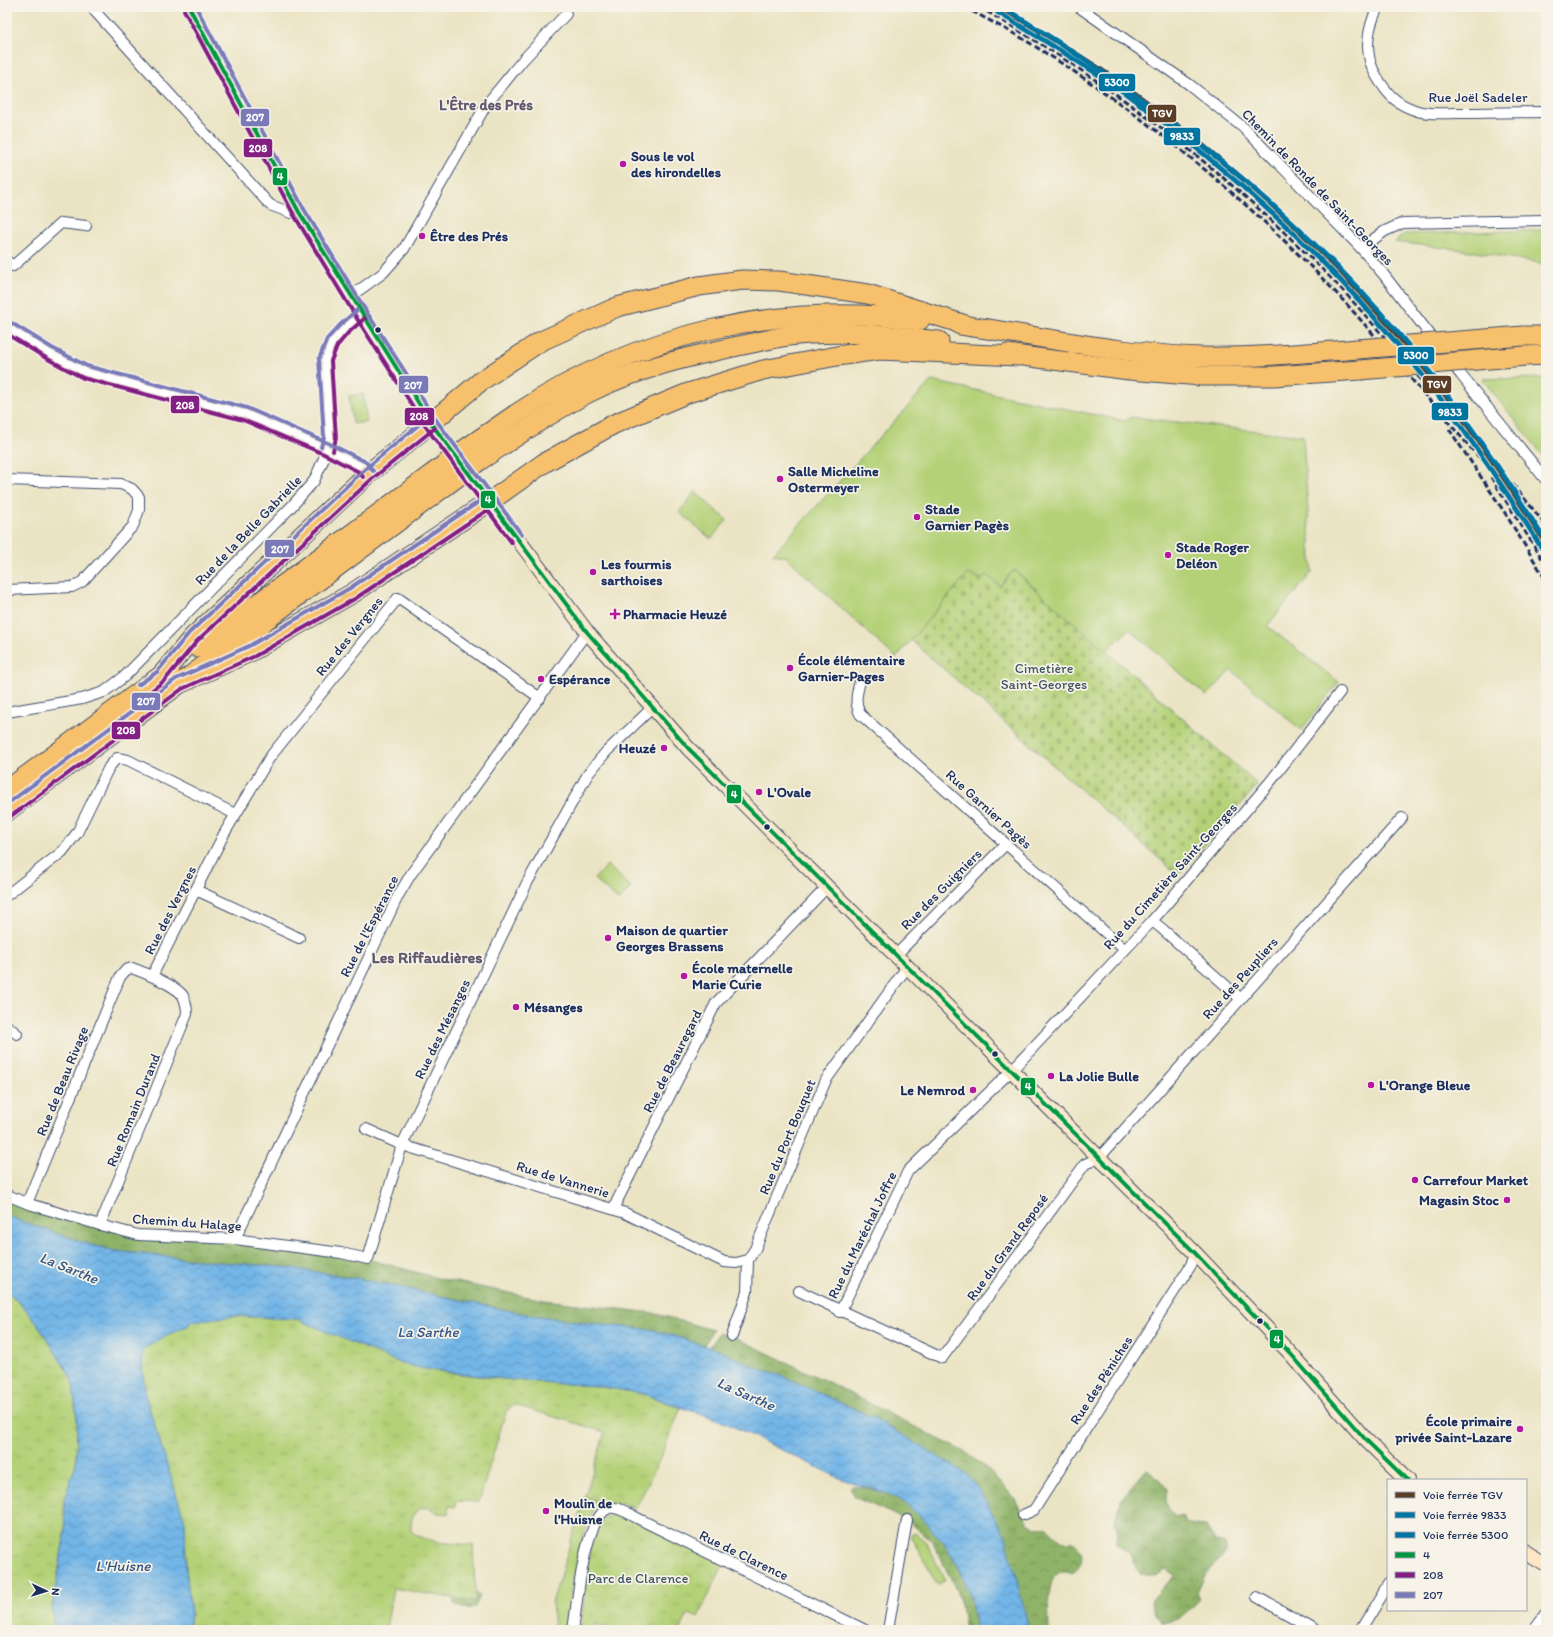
<svg xmlns="http://www.w3.org/2000/svg" width="1553" height="1637" viewBox="0 0 1553 1637" font-family="Itim,sans-serif">
<defs>
<pattern id="forest-crowns" width="20" height="18" patternUnits="userSpaceOnUse"><rect width="20" height="18" fill="#8fb368"/><path d="M2 6a3 3 0 1 1 6 0M12 15a3 3 0 1 1 6 0" fill="none" stroke="#749259"/></pattern>
<pattern id="cemetery-stones" width="16" height="16" patternUnits="userSpaceOnUse"><rect width="16" height="16" fill="#b4d177"/><path d="M2 7V4a2 2 0 0 1 4 0v3zM10 15v-3a2 2 0 0 1 4 0v3z" fill="#9ab469"/></pattern>
<pattern id="park-tufts" width="24" height="20" patternUnits="userSpaceOnUse"><rect width="24" height="20" fill="#b4d177"/><path d="M3 7l-1-3M5 7V3M7 7l1-3M15 17l-1-3M17 17v-4M19 17l1-3" fill="none" stroke="#9ab469"/></pattern>
<pattern id="water-waves" width="16" height="10" patternUnits="userSpaceOnUse"><rect width="16" height="10" fill="#72b5e7"/><path d="M0 5q4-4 8 0t8 0" fill="none" stroke="#5d94be"/></pattern>
</defs>
<rect width="100%" height="100%" fill="#f7f3e8"/>
<filter id="ink" filterUnits="userSpaceOnUse"><feTurbulence type="fractalNoise" baseFrequency=".025" numOctaves="2"/><feDisplacementMap in="SourceGraphic" scale="8" xChannelSelector="R" yChannelSelector="G"/><feConvolveMatrix kernelMatrix="1 2 1 2 8 2 1 2 1" color-interpolation-filters="sRGB"/></filter>
<filter id="wash" filterUnits="userSpaceOnUse"><feTurbulence type="fractalNoise" baseFrequency=".012" numOctaves="4" result="noise"/><feDisplacementMap in="SourceGraphic" scale="16" xChannelSelector="R" yChannelSelector="G"/><feGaussianBlur stdDeviation="0.9" result="paint"/><feColorMatrix in="noise" values="0 0 0 0 0 0 0 0 0 0 0 0 0 0 0 0 0 1.4 0 .05"/><feComposite in="paint" operator="in"/></filter>
<g filter="url(#wash)">
<rect width="100%" height="100%" fill="#ebe4c4"/>
<g fill="#b4d177" stroke="#68806a">
<path d="M1546,230V264L1470,251L1395,242L1404,234Z"/>
<path d="M1546,378V459L1482,379Z"/>
<path d="M931,381L1125,421L1131,417L1303,436L1312,572L1267,626L1339,682L1301,730L1231,670L1207,696L1129,629L1106,652L1014,570L1000,586L912,639L896,658L785,556L773,554Z"/>
<path d="M363,394L367,422L353,424L349,396Z"/>
<path d="M695,492L727,520L711,539L679,512Z"/>
<path d="M607,865L631,887L619,901L594,879Z"/>
<path d="M585,1495L596,1501L580,1546L564,1630H554L552,1603Z"/>
<path d="M915,1533L926,1542L945,1580L937,1585L911,1535Z"/>
</g>
<g fill="url(#forest-crowns)" stroke="#557163">
<path d="M7,1195L138,1235L235,1239L368,1259L441,1279L544,1300L653,1313L713,1330L704,1345L654,1330L587,1323L525,1314L356,1278L282,1267L197,1260L115,1251L84,1243L7,1216Z"/>
<path d="M719,1332L732,1336L828,1382L968,1454L990,1471L1015,1499L1023,1515L1028,1523L1034,1527C1050,1524 1051,1534 1063,1542C1069,1541 1073,1541 1077,1545C1086,1552 1082,1570 1071,1573C1068,1573 1064,1571 1061,1572C1059,1572 1056,1575 1054,1577C1046,1594 1049,1612 1049,1630H1029L1006,1537L979,1490L876,1419L778,1374L760,1369L710,1347Z"/>
<path d="M1147,1469L1161,1480L1167,1489C1165,1502 1166,1507 1175,1517L1182,1515L1186,1522L1193,1525L1206,1526L1216,1542L1225,1544L1227,1550L1220,1560L1206,1573L1197,1593L1200,1599C1188,1612 1181,1619 1163,1623L1155,1615L1151,1601L1163,1587L1176,1576L1166,1570L1155,1576L1140,1574L1130,1553L1115,1543L1118,1532L1115,1522L1120,1500Z"/>
<path d="M852,1486C866,1487 890,1493 902,1500C920,1512 950,1548 959,1568C969,1588 973,1608 976,1630H965L961,1604L955,1587L932,1541L907,1520L854,1497L850,1488Z"/>
<path d="M472,1590L480,1596L475,1607C466,1610 461,1608 454,1604L453,1599L457,1593Z"/>
</g>
<path fill="url(#cemetery-stones)" stroke="#68806a" d="M1014,570L1258,785L1178,875L911,640L967,574L982,579L987,575L1000,586Z"/>
<g fill="url(#park-tufts)" stroke="#68806a">
<path d="M7,1291L24,1307L38,1325L68,1372L73,1384L77,1420L76,1464L64,1500L65,1532L52,1609L54,1630H7Z"/>
<path d="M226,1316L297,1319L395,1361L436,1371L512,1380L597,1386L644,1394L681,1408L658,1463L636,1508L634,1509L621,1503L602,1504L585,1496L605,1432L515,1405L506,1411L479,1502L456,1501L455,1507L449,1506L448,1514C445,1513 441,1514 438,1513C435,1512 433,1509 430,1508C414,1505 410,1519 411,1531C427,1544 454,1543 473,1545L476,1602L393,1588L386,1630H189L191,1613L186,1570L185,1522L147,1401L142,1370L143,1349L167,1335L189,1325L191,1321Z"/>
<path d="M615,1514L627,1516L724,1563L698,1617L689,1613L680,1630H608L596,1623L592,1630H580L590,1548L601,1519Z"/>
</g>
<path fill="url(#water-waves)" stroke="#4672a2" d="M7,1216L84,1243L115,1251L197,1260L282,1267L356,1278L525,1314L587,1323L654,1330L716,1349L760,1369L778,1374L876,1419L968,1475L979,1490L1006,1537L1029,1630H976L970,1595L959,1567L945,1545L924,1520L901,1500L872,1488L862,1486L837,1477L726,1423L705,1415L683,1408L644,1394L597,1386L512,1380L419,1368L395,1361L297,1319L237,1316L191,1321L189,1325L167,1335L143,1349L142,1370L147,1401L185,1522L186,1570L191,1613L189,1630H54L52,1609L65,1532L64,1500L76,1464L77,1420L73,1384L68,1372L38,1325L24,1307L7,1291Z"/>
</g>
<g filter="url(#ink)">
<g fill="none" stroke-linecap="round" stroke-linejoin="round">
<g stroke="#3a4a6d" stroke-width="12">
<g id="street">
<path d="M91,7L270,205L291,213L299,212"/>
<path d="M1079,7L1190,85L1245,129L1361,248L1384,275L1461,375L1546,480"/>
<path d="M1378,7C1367,29 1363,55 1377,77C1386,92 1395,103 1412,109C1425,115 1443,113 1457,113C1487,113 1516,112 1546,112"/>
<path d="M1361,248L1385,231L1403,223L1546,220"/>
<path d="M7,261L13,266L61,223L86,226"/>
<path d="M351,296L383,273L404,249L486,105L522,61L566,14"/>
<path d="M7,327L49,353L85,372L245,414L327,449L363,467L368,474"/>
<path d="M7,480L121,484L132,489L139,497V510L133,526L82,582L72,587L7,590"/>
<path d="M860,681C857,694 854,701 860,714L1124,949"/>
<path d="M7,712L82,699L104,692L125,676L291,507L314,481L325,456L330,438L325,360L332,343L344,329L361,314"/>
<path d="M196,890L299,938"/>
<path d="M7,895L62,852L77,833L109,767L117,758L128,760L235,814"/>
<path d="M1152,921L1160,927L1241,999"/>
<path d="M896,955L1006,844"/>
<path d="M152,976L224,834L270,757L398,598L540,698"/>
<path d="M7,1026L17,1034"/>
<path d="M366,1129L402,1145L625,1213L724,1262L736,1263L748,1260"/>
<path d="M7,1195L29,1204L100,1225L138,1235L235,1239L341,1253L368,1259L402,1145L527,883L588,774L606,752L652,708"/>
<path d="M27,1203L120,977L126,970L132,968C143,972 177,986 183,996C186,1002 187,1007 187,1014L100,1225"/>
<path d="M613,1209L716,1003L827,887"/>
<path d="M235,1239L398,896L411,874L587,632"/>
<path d="M799,1291L942,1358L1001,1279L1085,1164L1099,1158L1402,818"/>
<path d="M840,1312L908,1171L1011,1071L1152,921L1270,782L1340,692"/>
<path d="M732,1336L747,1292L748,1260L755,1249L826,1080L907,967"/>
<path d="M1023,1515L1034,1510L1191,1265L1195,1253"/>
<path d="M1257,1597L1315,1630"/>
<path d="M573,1630C577,1605 584,1517 609,1508C617,1506 628,1513 635,1517L865,1630"/>
<path d="M888,1630L907,1520"/>
<path d="M1360,1630L1388,1584"/>
<path d="M1534,1630L1546,1614"/>
</g>
</g>
<g stroke="#3a4a6d" stroke-width="16">
<g id="secondary">
<path d="M189,7L299,212L382,346L431,423L587,632L688,748L827,887L1195,1253L1290,1353L1365,1439L1407,1480"/>
<path d="M1526,1552L1546,1564"/>
</g>
</g>
<g stroke="#3a4a6d" stroke-width="21">
<g id="highway">
<path d="M960,325C1040,336 1120,354 1201,357C1253,358 1306,353 1358,349"/>
<path d="M1523,336H1546"/>
<path d="M1007,354L1129,370L1201,376H1274L1360,370"/>
<path d="M1525,356L1546,355"/>
<path d="M516,414C636,334 777,301 920,320"/>
<path d="M526,430C546,417 567,404 588,393C635,369 687,357 738,346C755,343 772,338 788,336C839,330 889,335 939,341"/>
<path d="M198,648L268,596"/>
<path d="M161,676L193,637L368,474L431,423L481,381L541,341L617,307L699,286L742,280L779,281L868,294L972,327"/>
<path d="M179,684L252,651L353,593L489,502L544,463L614,424L688,393L763,370L837,356L879,350L1018,356"/>
<path d="M7,790L170,669"/>
<path d="M7,811L278,611"/>
</g>
</g>
<use href="#street" stroke="#fff" stroke-width="10"/>
<use href="#secondary" stroke="#fce6c4" stroke-width="14"/>
<use href="#highway" stroke="#f7c06c" stroke-width="19"/>
<g stroke="#1b2f5e" stroke-width="3" stroke-dasharray="6 3" stroke-linecap="butt">
<path d="M964,7C983,17 1002,27 1020,37C1130,104 1232,186 1322,278C1358,315 1391,355 1424,394C1465,442 1507,488 1546,536"/>
<path d="M979,7C1109,81 1227,172 1332,279C1362,310 1389,343 1417,375C1461,425 1506,473 1546,526"/>
<path d="M1449,429L1505,513L1546,580"/>
<path d="M1491,477L1546,565"/>
</g>
<g stroke="#3a4a6d" stroke-width="21" stroke-linecap="butt">
<g id="highway-bridge">
<path d="M1358,349L1523,336"/>
<path d="M1360,370L1525,356"/>
<path d="M268,596L468,447L516,414"/>
<path d="M278,611L479,461L526,430"/>
</g>
</g>
<use href="#highway-bridge" stroke="#f7c06c" stroke-width="19"/>
<g stroke="#f7f3e8" stroke-width="7">
<path id="bus-1" d="M189,7L299,212L431,423L587,632L688,748L1195,1253L1290,1353L1365,1439L1407,1480"/>
</g>
<g stroke="#f7f3e8" stroke-width="7">
<g id="bus-2">
<path d="M184,10L294,215L356,317L426,427L512,543"/>
<path d="M7,334L46,358L83,378L243,420L324,454L359,472L363,477"/>
<path d="M333,451L336,438L331,361L337,346L348,333L365,318"/>
<path d="M146,695L165,680L197,641L372,479L435,428"/>
<path d="M11,816L182,689L255,656L356,598L492,507"/>
</g>
</g>
<g stroke="#f7f3e8" stroke-width="7">
<g id="bus-3">
<path d="M196,7L304,209L366,311L436,420L522,535"/>
<path d="M10,322L52,348L87,366L247,408L330,444L366,462L373,471"/>
<path d="M321,447L324,437L319,359L327,339L340,325L357,310"/>
<path d="M138,685L157,672L189,633L364,470L427,418"/>
<path d="M7,804L176,679L249,646L350,588L486,497"/>
</g>
</g>
<use href="#bus-1" stroke="#009640" stroke-width="4"/>
<use href="#bus-2" stroke="#831f82" stroke-width="4"/>
<use href="#bus-3" stroke="#7a7ab9" stroke-width="4"/>
<g stroke="#f7f3e8" stroke-width="8">
<path id="rail-1" d="M1000,7C1043,33 1087,59 1128,88C1233,164 1330,252 1412,353C1462,413 1505,478 1546,544"/>
</g>
<g stroke="#f7f3e8" stroke-width="8">
<path id="rail-2" d="M997,12C1040,38 1084,64 1125,93C1229,169 1326,256 1408,357C1457,417 1500,481 1541,547"/>
</g>
<g stroke="#f7f3e8" stroke-width="8">
<path id="rail-3" d="M1010,12C1154,100 1289,205 1399,334C1452,397 1498,464 1541,534"/>
</g>
<use href="#rail-1" stroke="#5c3e26" stroke-width="5"/>
<use href="#rail-2" stroke="#0075a1" stroke-width="5"/>
<use href="#rail-3" stroke="#0075a1" stroke-width="5"/>
</g>
</g>
<g fill="#b5179e" stroke="#f7f3e8" stroke-width="1.5">
<circle cx="623" cy="164" r="4"/>
<circle cx="422" cy="236" r="4"/>
<circle cx="780" cy="479" r="4"/>
<circle cx="917" cy="517" r="4"/>
<circle cx="1168" cy="555" r="4"/>
<circle cx="593" cy="572" r="4"/>
<path d="M613 608h4v4h4v4h-4v4h-4v-4h-4v-4h4z"/>
<circle cx="790" cy="668" r="4"/>
<circle cx="541" cy="679" r="4"/>
<circle cx="664" cy="748" r="4"/>
<circle cx="759" cy="792" r="4"/>
<circle cx="608" cy="938" r="4"/>
<circle cx="684" cy="976" r="4"/>
<circle cx="516" cy="1007" r="4"/>
<circle cx="1051" cy="1076" r="4"/>
<circle cx="1371" cy="1085" r="4"/>
<circle cx="973" cy="1090" r="4"/>
<circle cx="1415" cy="1180" r="4"/>
<circle cx="1507" cy="1200" r="4"/>
<circle cx="1520" cy="1429" r="4"/>
<circle cx="546" cy="1511" r="4"/>
</g>
<g fill="#1b2f5e" stroke="#f7f3e8" stroke-width="1.5">
<circle cx="378" cy="330" r="3.5"/>
<circle cx="767" cy="827" r="3.5"/>
<circle cx="995" cy="1054" r="3.5"/>
<circle cx="1260" cy="1321" r="3.5"/>
</g>
<g text-anchor="middle" stroke-width="3.5" stroke-linejoin="round" paint-order="stroke">
<g font-size="14" fill="#1b2f5e" stroke="#f7f3e8">
<text x="1478" y="102">Rue Joël Sadeler</text>
<text transform="translate(1318 187) rotate(46)" y="5">Chemin de Ronde de Saint-Georges</text>
<text transform="translate(248 530) rotate(-46)" y="5">Rue de la Belle Gabrielle</text>
<text transform="translate(349 636) rotate(-51)" y="5">Rue des Vergnes</text>
<text transform="translate(989 809) rotate(42)" y="5">Rue Garnier Pagès</text>
<text transform="translate(1170 876) rotate(-48)" y="5">Rue du Cimetière Saint-Georges</text>
<text transform="translate(941 889) rotate(-45)" y="5">Rue des Guigniers</text>
<text transform="translate(170 910) rotate(-63)" y="5">Rue des Vergnes</text>
<text transform="translate(369 926) rotate(-63)" y="5">Rue de l'Espérance</text>
<text transform="translate(1240 978) rotate(-48)" y="5">Rue des Peupliers</text>
<text transform="translate(442 1029) rotate(-64)" y="5">Rue des Mésanges</text>
<text transform="translate(672 1061) rotate(-63)" y="5">Rue de Beauregard</text>
<text transform="translate(62 1081) rotate(-68)" y="5">Rue de Beau Rivage</text>
<text transform="translate(133 1110) rotate(-68)" y="5">Rue Romain Durand</text>
<text transform="translate(787 1137) rotate(-67)" y="5">Rue du Port Bouquet</text>
<text transform="translate(563 1179) rotate(17)" y="5">Rue de Vannerie</text>
<text transform="translate(187 1222) rotate(4)" y="5">Chemin du Halage</text>
<text transform="translate(862 1235) rotate(-64)" y="5">Rue du Maréchal Joffre</text>
<text transform="translate(1007 1247) rotate(-54)" y="5">Rue du Grand Reposé</text>
<text transform="translate(1101 1380) rotate(-57)" y="5">Rue des Péniches</text>
<text transform="translate(744 1555) rotate(26)" y="5">Rue de Clarence</text>
</g>
<g font-size="14" font-weight="bold" fill="#1b2f5e" stroke="#f7f3e8" text-anchor="start">
<text x="631" y="161">Sous le vol<tspan x="631" dy="16">des hirondelles</tspan></text>
<text x="430" y="241">Être des Prés</text>
<text x="788" y="476">Salle Micheline<tspan x="788" dy="16">Ostermeyer</tspan></text>
<text x="925" y="514">Stade<tspan x="925" dy="16">Garnier Pagès</tspan></text>
<text x="1176" y="552">Stade Roger<tspan x="1176" dy="16">Deléon</tspan></text>
<text x="601" y="569">Les fourmis<tspan x="601" dy="16">sarthoises</tspan></text>
<text x="623" y="619">Pharmacie Heuzé</text>
<text x="798" y="665">École élémentaire<tspan x="798" dy="16">Garnier-Pages</tspan></text>
<text x="549" y="684">Espérance</text>
<text x="656" y="753" text-anchor="end">Heuzé</text>
<text x="767" y="797">L'Ovale</text>
<text x="616" y="935">Maison de quartier<tspan x="616" dy="16">Georges Brassens</tspan></text>
<text x="692" y="973">École maternelle<tspan x="692" dy="16">Marie Curie</tspan></text>
<text x="524" y="1012">Mésanges</text>
<text x="1059" y="1081">La Jolie Bulle</text>
<text x="1379" y="1090">L'Orange Bleue</text>
<text x="965" y="1095" text-anchor="end">Le Nemrod</text>
<text x="1423" y="1185">Carrefour Market</text>
<text x="1499" y="1205" text-anchor="end">Magasin Stoc</text>
<text x="1512" y="1426" text-anchor="end">École primaire<tspan x="1512" dy="16">privée Saint-Lazare</tspan></text>
<text x="554" y="1508">Moulin de<tspan x="554" dy="16">l'Huisne</tspan></text>
</g>
<g font-size="14" fill="#415864" stroke="#f7f3e8">
<text x="1044" y="673">Cimetière<tspan x="1044" dy="16">Saint-Georges</tspan></text>
<text x="638" y="1583">Parc de Clarence</text>
</g>
<g font-size="15" font-weight="bold" fill="#61596e" stroke="#f7f3e8">
<text x="486" y="110">L'Être des Prés</text>
</g>
<g font-size="15" font-style="italic" fill="#355787" stroke="#f7f3e8">
<text transform="translate(69 1268) rotate(22)" y="5">La Sarthe</text>
<text x="428" y="1337">La Sarthe</text>
<text transform="translate(746 1394) rotate(24)" y="5">La Sarthe</text>
<text x="123" y="1571">L'Huisne</text>
</g>
<g font-size="16" font-weight="bold" fill="#61596e" stroke="#f7f3e8">
<text x="427" y="963">Les Riffaudières</text>
</g>
</g>
<g stroke="#f7f3e8" stroke-width="1.5">
<rect x="1098" y="73" width="38" height="19" rx="4" fill="#0075a1"/>
<rect x="1147" y="104" width="30" height="19" rx="4" fill="#5c3e26"/>
<rect x="240" y="108" width="30" height="19" rx="4" fill="#7a7ab9"/>
<rect x="1163" y="127" width="38" height="19" rx="4" fill="#0075a1"/>
<rect x="243" y="138" width="30" height="20" rx="4" fill="#831f82"/>
<rect x="272" y="167" width="16" height="19" rx="4" fill="#009640"/>
<rect x="1397" y="346" width="38" height="19" rx="4" fill="#0075a1"/>
<rect x="1422" y="375" width="30" height="19" rx="4" fill="#5c3e26"/>
<rect x="398" y="375" width="31" height="19" rx="4" fill="#7a7ab9"/>
<rect x="170" y="395" width="30" height="19" rx="4" fill="#831f82"/>
<rect x="1431" y="402" width="38" height="19" rx="4" fill="#0075a1"/>
<rect x="404" y="407" width="31" height="19" rx="4" fill="#831f82"/>
<rect x="480" y="490" width="16" height="19" rx="4" fill="#009640"/>
<rect x="264" y="539" width="31" height="19" rx="4" fill="#7a7ab9"/>
<rect x="131" y="692" width="30" height="19" rx="4" fill="#7a7ab9"/>
<rect x="111" y="721" width="30" height="19" rx="4" fill="#831f82"/>
<rect x="726" y="784" width="16" height="20" rx="4" fill="#009640"/>
<rect x="1020" y="1077" width="16" height="19" rx="4" fill="#009640"/>
<rect x="1269" y="1329" width="15" height="20" rx="4" fill="#009640"/>
</g>
<g font-size="11" text-anchor="middle" font-weight="bold" fill="#fff">
<text x="1117" y="86">5300</text>
<text x="1162" y="117">TGV</text>
<text x="255" y="121">207</text>
<text x="1182" y="140">9833</text>
<text x="258" y="152">208</text>
<text x="280" y="180">4</text>
<text x="1416" y="359">5300</text>
<text x="1437" y="388">TGV</text>
<text x="413" y="389">207</text>
<text x="185" y="409">208</text>
<text x="1450" y="416">9833</text>
<text x="419" y="420">208</text>
<text x="488" y="503">4</text>
<text x="280" y="553">207</text>
<text x="146" y="705">207</text>
<text x="126" y="734">208</text>
<text x="734" y="798">4</text>
<text x="1028" y="1090">4</text>
<text x="1277" y="1343">4</text>
</g>
<rect width="1553" height="1637" fill="none" stroke="#f7f3e8" stroke-width="24"/>
<rect x="1387" y="1479" width="140" height="132" fill="#f7f3e8" stroke="#9fa5b1"/>
<rect x="1395" y="1492" width="20" height="6" fill="#5c3e26" stroke="#9fa5b1"/>
<text x="1423" y="1499" font-size="12" fill="#1b2f5e">Voie ferrée TGV</text>
<rect x="1395" y="1512" width="20" height="6" fill="#0075a1" stroke="#9fa5b1"/>
<text x="1423" y="1519" font-size="12" fill="#1b2f5e">Voie ferrée 9833</text>
<rect x="1395" y="1532" width="20" height="6" fill="#0075a1" stroke="#9fa5b1"/>
<text x="1423" y="1539" font-size="12" fill="#1b2f5e">Voie ferrée 5300</text>
<rect x="1395" y="1552" width="20" height="6" fill="#009640" stroke="#9fa5b1"/>
<text x="1423" y="1559" font-size="12" fill="#1b2f5e">4</text>
<rect x="1395" y="1572" width="20" height="6" fill="#831f82" stroke="#9fa5b1"/>
<text x="1423" y="1579" font-size="12" fill="#1b2f5e">208</text>
<rect x="1395" y="1592" width="20" height="6" fill="#7a7ab9" stroke="#9fa5b1"/>
<text x="1423" y="1599" font-size="12" fill="#1b2f5e">207</text>
<g transform="translate(46 1591) rotate(94)" stroke="#f7f3e8" stroke-width="3" paint-order="stroke">
<path d="M0-3L7 15L0 10L-7 15Z" fill="#1b2f5e"/>
<text y="-6" font-size="11" font-weight="bold" text-anchor="middle" fill="#1b2f5e">N</text>
</g>
</svg>
